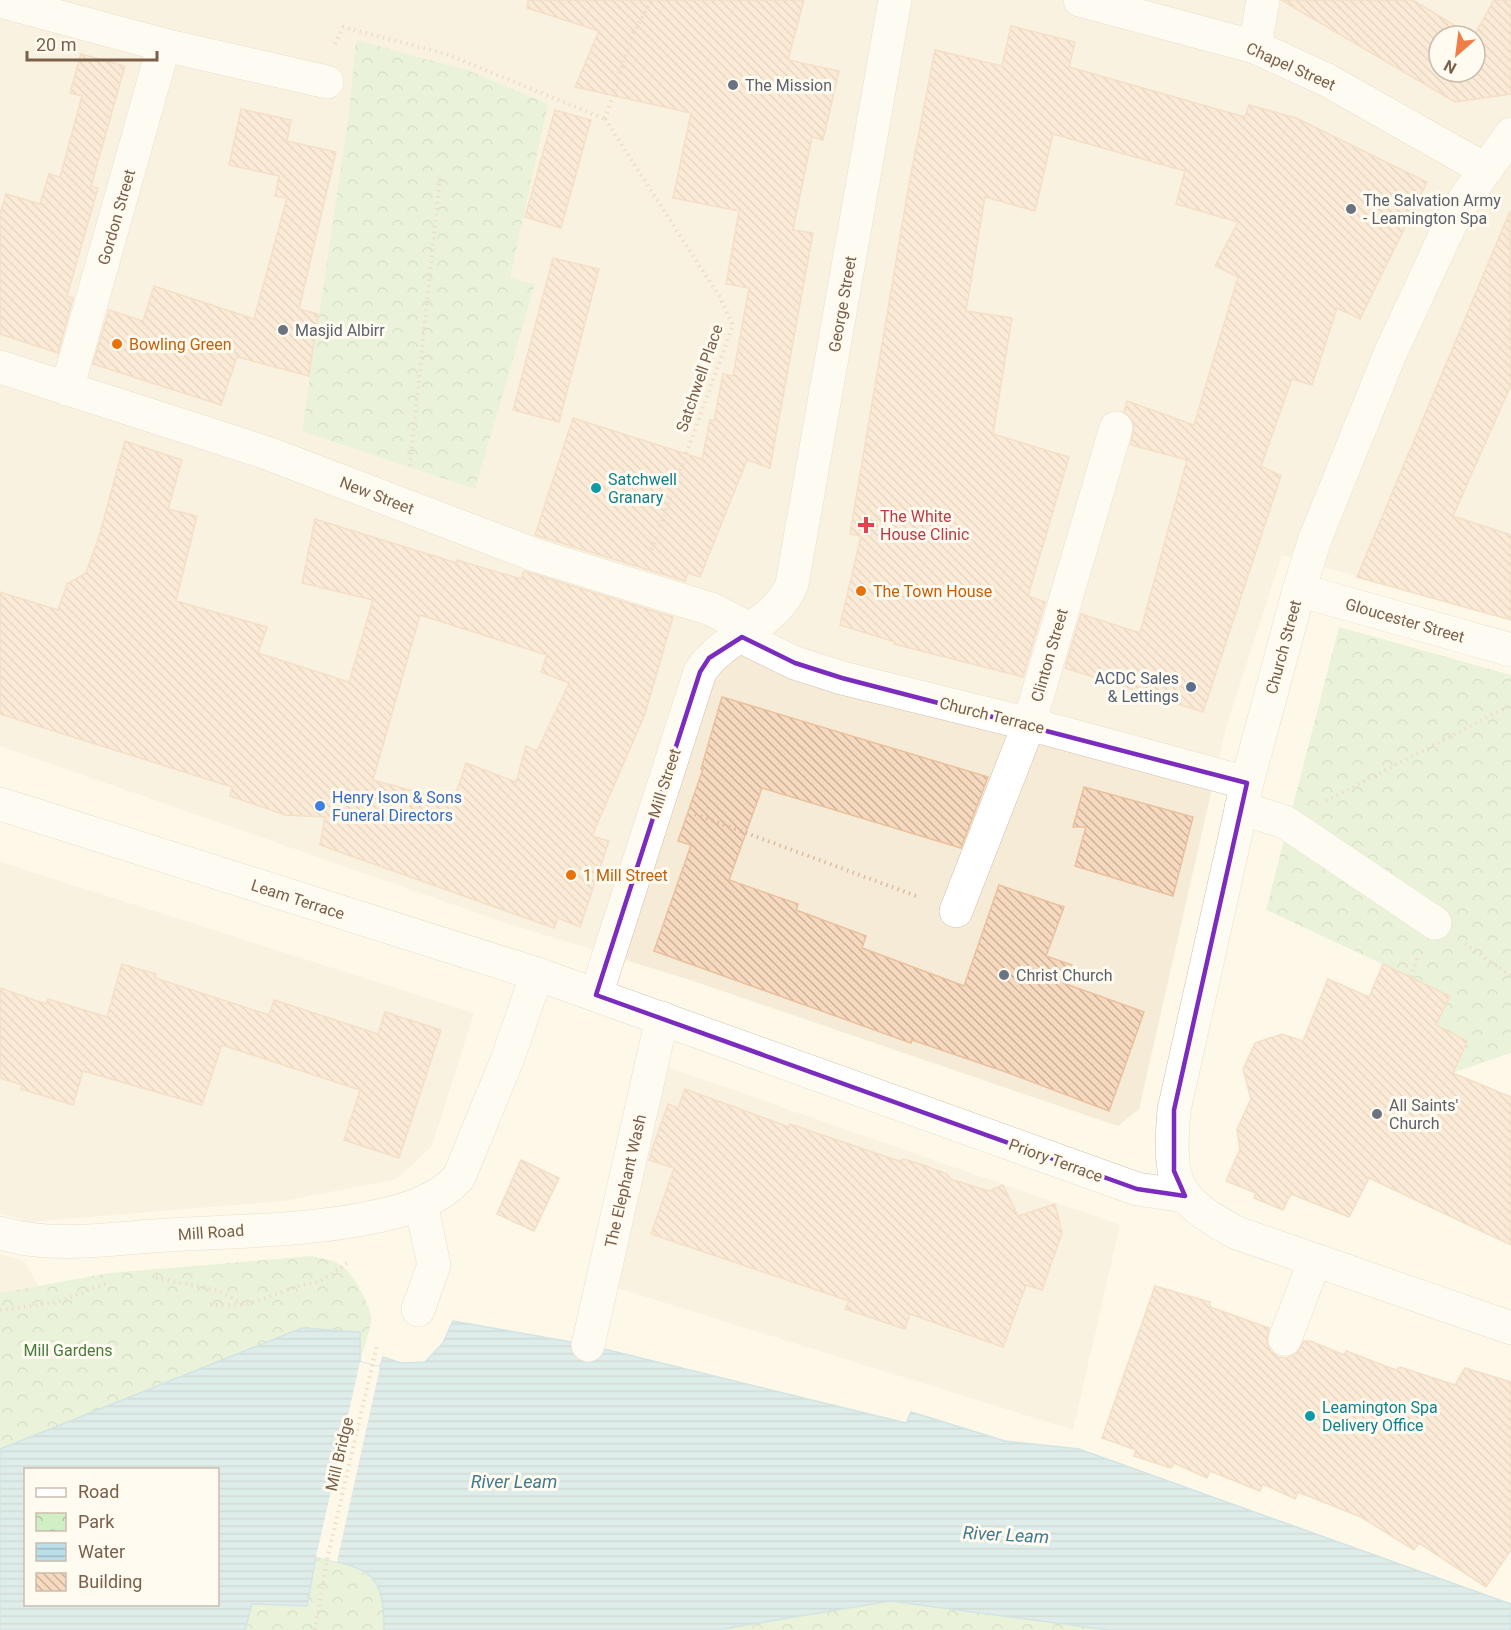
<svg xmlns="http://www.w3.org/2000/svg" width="1511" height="1630" viewBox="0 0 1511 1630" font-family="Roboto,sans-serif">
<defs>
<pattern id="park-crowns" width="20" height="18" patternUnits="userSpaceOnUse" patternTransform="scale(1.5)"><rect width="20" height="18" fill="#d2eec5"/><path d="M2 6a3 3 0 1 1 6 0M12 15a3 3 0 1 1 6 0" fill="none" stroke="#afc4a2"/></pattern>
<pattern id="water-rules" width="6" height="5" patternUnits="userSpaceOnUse" patternTransform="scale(1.5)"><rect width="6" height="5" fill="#bbdfea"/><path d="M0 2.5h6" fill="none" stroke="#9db8c0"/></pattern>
<pattern id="building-back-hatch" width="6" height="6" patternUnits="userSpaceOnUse" patternTransform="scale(1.5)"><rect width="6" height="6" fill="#f6d9be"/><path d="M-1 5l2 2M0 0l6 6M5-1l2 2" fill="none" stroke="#ccb39c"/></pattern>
</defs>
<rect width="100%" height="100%" fill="#fef8e9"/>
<g fill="#f6ebd6" fill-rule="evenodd">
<path d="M0,0H1511V620L1282,555L1226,727L1139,1109L1118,1126L693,981L503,922L0,746ZM1439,36H1475V72H1439Z"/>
<path d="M0,862L474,1013L432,1146L397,1179L284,1201L28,1222L0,1213Z"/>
<path d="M667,1067L1120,1225L1073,1430L611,1286Z"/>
<path d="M0,1254L24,1261L40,1288L0,1293Z"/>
</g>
<g fill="url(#park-crowns)">
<path d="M356,40L470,71L548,104L510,278L535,284L475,489L302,431L349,112Z"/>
<path d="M1339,627L1511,675V1053L1452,1073L1467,1041L1436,1027L1449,995L1266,910Z"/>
<path d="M311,1256C321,1258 333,1259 342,1266C353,1274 373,1308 371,1322C369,1335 363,1349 360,1362L302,1328L0,1449V1293L109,1273Z"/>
<path d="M316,1557C369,1569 384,1571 384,1630H245L251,1604L307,1606Z"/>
<path d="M890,1601L1088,1626L1109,1630H717Z"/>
</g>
<path fill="url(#water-rules)" stroke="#a0cddd" stroke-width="1.5" fill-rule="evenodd" d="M453,1321L588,1345L906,1423L911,1412L1005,1441L1079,1449L1511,1604V1630H1109L890,1601L717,1630H384C384,1571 369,1569 316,1557L307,1606L252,1604L245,1630H0V1449L302,1328L360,1332V1362L380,1367L383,1357L401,1363L425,1362L443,1343ZM26,1470H218V1604H26Z"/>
<path fill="#fef8e9" d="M360,1362L380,1367L337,1562L316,1557Z"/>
<g fill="url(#building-back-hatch)" stroke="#eac19d" stroke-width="1.5" fill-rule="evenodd">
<path d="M528,0H804L788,60L839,71L823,140L812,137L793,230L813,233L770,468L747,460L700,577L688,573L685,581L535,535L573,418L702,459L710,420L714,421L723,374L733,376L749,288L726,284L739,211L673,198L691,113L575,87L599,31L527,8Z"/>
<path d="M1281,0H1413L1472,36H1439V72H1475L1474,36L1494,0H1511V94L1455,102Z"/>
<path d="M1011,26L1075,42L1069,67L1245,117L1249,105L1296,118L1427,182L1360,319L1337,308L1312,385L1292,379L1261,466L1281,476L1203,712L1065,668L1081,614L1140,633L1187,460L1131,445L1134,424L1124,412L1127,401L1194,425L1238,277L1215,266L1238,222L1176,204L1185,171L1053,134L1035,211L985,197L966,311L1012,318L993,434L1069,457L1028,596L1045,602L1023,677L894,644L895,642L840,625L861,536L850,534L909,184L935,50L1002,66Z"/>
<path d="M81,54L125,66L91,186L98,188L67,296L73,298L58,353L0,334V214L6,194L40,204L49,174L60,177L82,96L70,93Z"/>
<path d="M241,109L291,120L287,141L336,152L299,309L318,314L309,376L237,357L221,405L93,364L109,310L143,321L154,286L254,319L287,198L275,196L279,176L229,165Z"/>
<path d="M555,110L591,120L561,228L525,217Z"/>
<path d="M1510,211L1511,385L1453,516L1511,535V620L1357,577Z"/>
<path d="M553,258L599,269L559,422L513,410Z"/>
<path d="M125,441L182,460L168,509L197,516L176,601L267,627L258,653L349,682L373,600L302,583L315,519L457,563V560L521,579L524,571L673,617L645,714L592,836L609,841L580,927L558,918L554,928L320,845L325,817L285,815L230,796L232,787L0,714V592L58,610L67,584L86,573L100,533ZM420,615L547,655L541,672L569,683L537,751L526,746L516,782L466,763L453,802L373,780Z"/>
<path d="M722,697L988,777L961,848L762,788L729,880L798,904L796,910L866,936L862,948L964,986L999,885L1064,907L1046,956L1072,965L1066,984L1144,1012L1109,1111L1006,1072L912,1040L911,1043L654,951L691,845L678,841L703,769H701Z"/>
<path d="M1084,787L1193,817L1173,896L1075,866L1086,827H1073Z"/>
<path d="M122,964L156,974L155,978L269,1015L274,1000L378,1034L385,1012L441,1030L399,1158L344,1140L360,1090L222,1045L202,1105L83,1071L73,1105L21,1089L22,1085L0,1078V988L46,1004L48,999L107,1017Z"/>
<path d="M1383,964L1450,996L1436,1025L1467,1041L1453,1073L1511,1097V1245L1369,1178L1349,1217L1291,1194L1283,1210L1254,1198L1256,1193L1226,1181L1240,1149L1237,1129L1251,1099L1243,1069L1255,1043L1282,1034L1303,1041L1328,979L1369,997Z"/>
<path d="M685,1089L789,1127L790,1124L899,1161L904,1159L926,1166L947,1174L950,1179L989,1191L1003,1185L1018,1216L1055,1204L1062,1233L1042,1290L1026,1285L1003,1347L910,1314L905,1329L845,1309L849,1301L651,1234L674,1168L649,1160L651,1153L668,1104L678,1108Z"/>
<path d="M521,1160L559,1178L534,1231L497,1214Z"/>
<path d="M1155,1286L1210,1302V1307L1269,1328L1267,1343L1271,1351L1279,1357L1287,1358L1296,1354L1304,1341H1310L1344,1355L1346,1351L1396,1370L1400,1367L1455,1385L1465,1368L1511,1382V1550L1486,1587L1419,1543L1414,1550L1361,1517L1298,1492L1295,1499L1263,1484L1260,1491L1210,1471L1207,1478L1174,1463L1171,1468L1134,1456L1136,1450L1102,1438Z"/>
</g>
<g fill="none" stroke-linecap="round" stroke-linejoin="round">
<g stroke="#d2c0ad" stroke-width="34">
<g id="minor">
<path d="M1080,0L1255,47L1327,80L1486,170"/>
<path d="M0,1L164,45L327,82"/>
<path d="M1255,47L1263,0"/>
<path d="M1511,134L1464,200L1449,227L1390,354L1315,539L1299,590L1247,783L1174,1110C1168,1182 1173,1199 1237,1233L1511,1328"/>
<path d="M0,367L267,453L535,555L711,609L752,630"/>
<path d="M67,389L164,45"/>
<path d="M1299,590L1511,650"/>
<path d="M742,637L795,663L842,678L1029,724L1247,783"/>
<path d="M0,804L537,974L1137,1189L1185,1196"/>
<path d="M1241,808L1285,822L1435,923"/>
<path d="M956,911L1029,724L1116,428"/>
<path d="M596,995L700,672C722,636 774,628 792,584L895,0"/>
<path d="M0,1233C54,1249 113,1238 168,1235C237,1231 311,1231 378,1216C408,1210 439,1200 459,1177L507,1060L537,974"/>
<path d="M418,1310L434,1265L421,1204"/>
<path d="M1285,1339L1315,1260"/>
<path d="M588,1345L662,1018"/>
</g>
</g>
<g stroke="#dcbda0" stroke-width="4" stroke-dasharray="1.5 4.5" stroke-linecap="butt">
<path d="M335,44L343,27L446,54L605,119"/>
<path d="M605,119L719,296L733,325L651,551"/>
<path d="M605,119L633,33L652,0"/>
<path d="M410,466L440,176"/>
<path d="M1326,801L1511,705"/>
<path d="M695,814L919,897"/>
<path d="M1465,944L1511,976"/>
<path d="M1411,977L1417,958"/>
<path d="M156,1278L217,1290L245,1305L299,1286L319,1282L347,1263"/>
<path d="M210,1305H244"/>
<path d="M0,1310L58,1302L110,1282"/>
<path d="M315,1630L327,1560L377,1345"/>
</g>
<use href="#minor" stroke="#fff" stroke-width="33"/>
</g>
<path d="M0 0H1511V1630H0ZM742,637L795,663L842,678L1247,783L1174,1110V1171L1185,1196L1137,1189L596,995L700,672L709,658Z" fill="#fef8e9" fill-opacity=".55" fill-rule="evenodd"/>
<path fill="none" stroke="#7b2cbf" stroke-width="4.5" stroke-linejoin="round" d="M742,637L795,663L842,678L1247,783L1174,1110V1171L1185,1196L1137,1189L596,995L700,672L709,658Z"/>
<g fill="#6b7280" stroke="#fffbf1" stroke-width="2">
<circle cx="733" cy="85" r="6"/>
<circle cx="1351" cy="209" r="6"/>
<circle cx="283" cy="330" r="6"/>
<circle cx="1004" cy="975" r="6"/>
<circle cx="1377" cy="1114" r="6"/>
</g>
<g fill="#e8710a" stroke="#fffbf1" stroke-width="2">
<circle cx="117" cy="344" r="6"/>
<circle cx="861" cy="591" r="6"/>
<circle cx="571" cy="875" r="6"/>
</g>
<g fill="#0f9aa8" stroke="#fffbf1" stroke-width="2">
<circle cx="596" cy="488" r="6"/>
<circle cx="1310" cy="1416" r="6"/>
</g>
<path fill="#e0444e" stroke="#fffbf1" stroke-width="2" d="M863 516h6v6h6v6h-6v6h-6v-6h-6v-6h6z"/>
<circle fill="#5c6f8a" stroke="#fffbf1" stroke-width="2" cx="1191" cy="687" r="6"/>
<circle fill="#3f7fe0" stroke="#fffbf1" stroke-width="2" cx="320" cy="806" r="6"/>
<g text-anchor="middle" stroke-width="6" stroke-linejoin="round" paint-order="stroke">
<g font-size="16" fill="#7b6049" stroke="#fffbf1">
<text transform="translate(1291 66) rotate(24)" y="6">Chapel Street</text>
<text transform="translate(116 217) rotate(-74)" y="6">Gordon Street</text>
<text transform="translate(842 304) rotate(-80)" y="6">George Street</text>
<text transform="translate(699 378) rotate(-71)" y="6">Satchwell Place</text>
<text transform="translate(377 495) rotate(21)" y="6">New Street</text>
<text transform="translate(1405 620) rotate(16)" y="6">Gloucester Street</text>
<text transform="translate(1283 647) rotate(-75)" y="6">Church Street</text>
<text transform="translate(1049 655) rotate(-74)" y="6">Clinton Street</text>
<text transform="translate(992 715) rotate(14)" y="6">Church Terrace</text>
<text transform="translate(664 783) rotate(-72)" y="6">Mill Street</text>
<text transform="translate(298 899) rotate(18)" y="6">Leam Terrace</text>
<text transform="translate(1056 1160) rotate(20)" y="6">Priory Terrace</text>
<text transform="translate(625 1181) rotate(-77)" y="6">The Elephant Wash</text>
<text transform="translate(211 1232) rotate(-4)" y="6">Mill Road</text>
<text transform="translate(339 1454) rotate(-77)" y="6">Mill Bridge</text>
</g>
<g font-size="16" fill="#5b616d" stroke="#fffbf1" text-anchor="start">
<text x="745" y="91">The Mission</text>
<text x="1363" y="206">The Salvation Army<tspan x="1363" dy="18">- Leamington Spa</tspan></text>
<text x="295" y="336">Masjid Albirr</text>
<text x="1016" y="981">Christ Church</text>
<text x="1389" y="1111">All Saints'<tspan x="1389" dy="18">Church</tspan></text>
</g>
<g font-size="16" fill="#c56008" stroke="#fffbf1" text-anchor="start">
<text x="129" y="350">Bowling Green</text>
<text x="873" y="597">The Town House</text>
<text x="583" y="881">1 Mill Street</text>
</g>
<g font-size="16" fill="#0d838f" stroke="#fffbf1" text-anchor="start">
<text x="608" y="485">Satchwell<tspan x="608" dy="18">Granary</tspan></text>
<text x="1322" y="1413">Leamington Spa<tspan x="1322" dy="18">Delivery Office</tspan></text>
</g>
<g font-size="16" fill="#be3a42" stroke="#fffbf1" text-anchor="start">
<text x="880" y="522">The White<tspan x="880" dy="18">House Clinic</tspan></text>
</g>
<g font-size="16" fill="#4e5e75" stroke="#fffbf1" text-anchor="end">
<text x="1179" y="684">ACDC Sales<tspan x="1179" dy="18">&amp; Lettings</tspan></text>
</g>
<g font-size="16" fill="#366cbe" stroke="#fffbf1" text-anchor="start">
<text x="332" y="803">Henry Ison &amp; Sons<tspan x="332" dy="18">Funeral Directors</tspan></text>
</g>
<g font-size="16" fill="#4a7b3d" stroke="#fffbf1">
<text x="68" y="1356">Mill Gardens</text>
</g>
<g font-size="18" font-style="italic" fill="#417b90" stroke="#fffbf1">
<text x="514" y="1488">River Leam</text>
<text transform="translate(1006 1535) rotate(3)" y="6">River Leam</text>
</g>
</g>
<rect x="24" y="1468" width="195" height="138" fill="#fffbf1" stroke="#cabdae" stroke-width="1.5"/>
<rect x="36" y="1488" width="30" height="9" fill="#ffffff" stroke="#cabdae" stroke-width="1.5"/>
<text x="78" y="1498" font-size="18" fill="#7b6049">Road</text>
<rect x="36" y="1513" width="30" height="18" fill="url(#park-crowns)" stroke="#cabdae" stroke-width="1.5"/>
<text x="78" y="1528" font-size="18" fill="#7b6049">Park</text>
<rect x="36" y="1543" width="30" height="18" fill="url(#water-rules)" stroke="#cabdae" stroke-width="1.5"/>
<text x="78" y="1558" font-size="18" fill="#7b6049">Water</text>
<rect x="36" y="1573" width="30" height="18" fill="url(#building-back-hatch)" stroke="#cabdae" stroke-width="1.5"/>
<text x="78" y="1588" font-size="18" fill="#7b6049">Building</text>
<g transform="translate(1457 54) rotate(208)"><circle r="28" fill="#fffbf1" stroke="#cabdae" stroke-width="1.5"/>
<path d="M0-4.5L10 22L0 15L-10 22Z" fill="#f07c46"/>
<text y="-9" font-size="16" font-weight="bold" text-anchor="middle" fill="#7b6049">N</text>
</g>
<path d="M27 51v9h130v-9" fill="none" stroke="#7b6049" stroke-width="3"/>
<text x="36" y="51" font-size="18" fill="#7b6049" stroke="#fffbf1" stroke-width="4.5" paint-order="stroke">20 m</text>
</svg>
